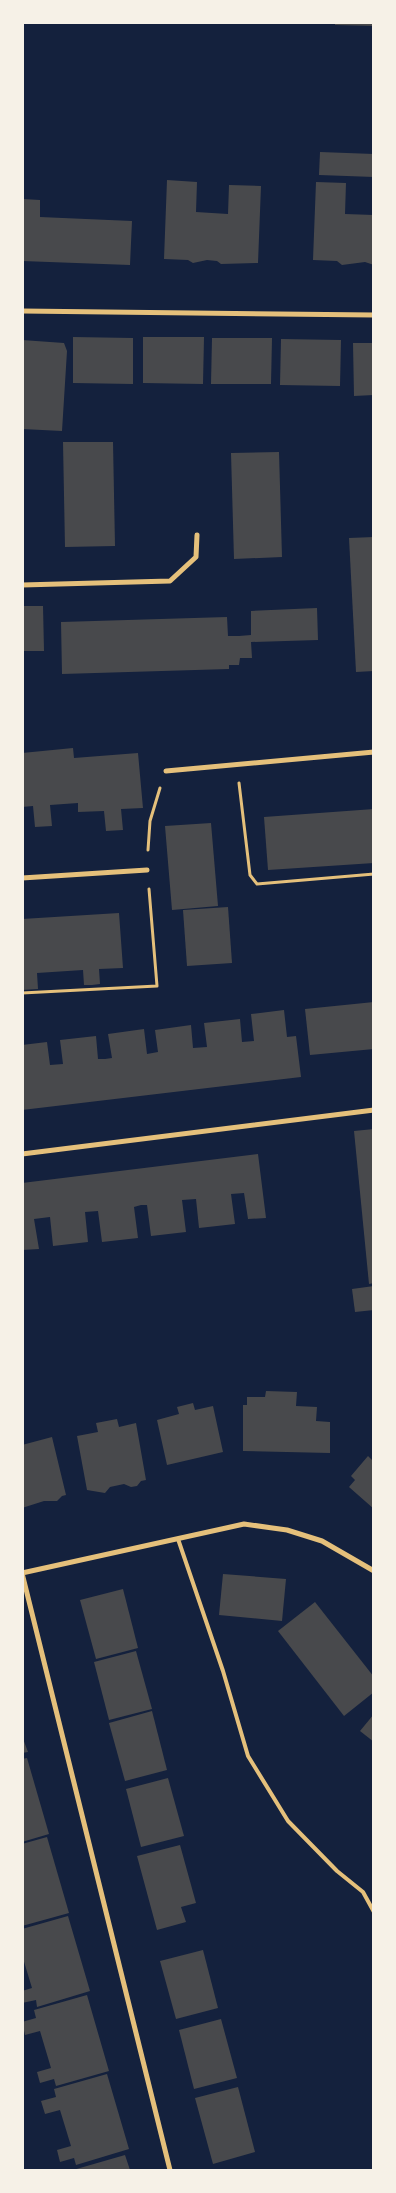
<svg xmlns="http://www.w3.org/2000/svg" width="396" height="2193" viewBox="0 0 396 2193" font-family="Jost,sans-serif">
<rect width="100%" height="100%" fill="#14213d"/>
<g fill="#48494c">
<path d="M335,22H374V26L335,25Z"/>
<path d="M320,152L374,154V177L319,175Z"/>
<path d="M167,180L197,182L196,212L228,214L229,185L261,186L258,263L221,264L217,261L207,260L193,263L188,260L164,259Z"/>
<path d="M316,182L346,183L345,214L374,215V265L365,262L342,265L337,261L313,260Z"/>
<path d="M23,199L40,200V217L132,221L130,265L22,261Z"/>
<path d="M73,337L133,338V384L73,383Z"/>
<path d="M143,337H204L203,384L143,383Z"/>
<path d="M212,338H272L271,384H211Z"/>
<path d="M281,339L341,340L340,386L280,385Z"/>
<path d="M22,340L64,343L67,351L62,431L22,429Z"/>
<path d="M353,343H374V395L354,396Z"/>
<path d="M63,442H113L115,546L65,547Z"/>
<path d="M279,452L282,557L234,559L231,453Z"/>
<path d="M374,537V671L356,672L349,538Z"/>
<path d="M22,606H43L44,651H22Z"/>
<path d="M317,608L318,640L251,642L252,658H240L239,665H229V669L62,674L61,622L227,617L228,636H239L251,635V611Z"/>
<path d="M73,748L74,758L138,753L143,808L121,809L123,830L106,831L104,811L78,812V803L50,805L52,826L35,827L33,806L22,807V753Z"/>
<path d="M374,809V863L268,870L264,817Z"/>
<path d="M211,823L218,906L172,910L165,826Z"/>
<path d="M228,907L232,963L187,966L183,910Z"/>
<path d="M119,913L123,968L99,969L100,984L92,985H84L83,970L37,973L38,989L22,990V919Z"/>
<path d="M374,1002V1049L310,1055L305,1009Z"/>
<path d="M284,1010L287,1037L296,1036L301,1077L22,1110V1045L47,1042L50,1065L63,1064L60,1040L96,1036L98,1059H105L112,1058L108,1034L144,1029L147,1054L158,1052L155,1030L191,1025L193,1048L207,1047L204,1023L240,1019L242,1042L254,1041L251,1014Z"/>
<path d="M374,1129V1283L369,1284L354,1131Z"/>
<path d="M258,1154L266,1218L248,1219L244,1193L231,1194L235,1224L199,1228L196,1199L182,1200L186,1232L151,1236L147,1205H141L134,1207L138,1238L102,1242L98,1211L85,1212L88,1242L53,1246L50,1217L34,1219L39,1249L22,1250V1183Z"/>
<path d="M374,1286V1310L355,1312L352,1289Z"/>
<path d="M266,1391L297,1392L296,1406L317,1407L316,1421L330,1422V1453L243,1451V1405H247V1397H265Z"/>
<path d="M193,1403L195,1410L213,1406L223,1452L167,1465L157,1420L179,1414L177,1407Z"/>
<path d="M117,1419L119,1427L136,1423L146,1480L141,1481L137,1486L131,1487L124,1484L110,1487L105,1493L87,1490L77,1436L98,1432L96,1423Z"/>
<path d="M52,1437L66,1495L62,1496L57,1501H44L22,1508V1445Z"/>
<path d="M368,1456L372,1460L374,1458V1509L349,1487L355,1480L351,1476Z"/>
<path d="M223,1574L286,1579L282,1621L219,1615Z"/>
<path d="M123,1589L138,1648L96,1659L80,1600Z"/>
<path d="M315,1602L374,1677V1692L344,1716L278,1631Z"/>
<path d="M136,1651L152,1709L109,1720L94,1662Z"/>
<path d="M152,1711L167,1770L125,1781L109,1723Z"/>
<path d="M374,1714V1742L360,1731Z"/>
<path d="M22,1736L28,1752L22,1753Z"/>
<path d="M27,1758L49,1834L22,1842V1759Z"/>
<path d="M168,1778L184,1836L141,1847L126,1789Z"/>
<path d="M47,1837L69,1913L22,1926V1844Z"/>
<path d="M180,1845L196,1903L181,1907L186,1922L157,1930L137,1856Z"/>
<path d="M68,1916L90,1991L37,2007L36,2000L22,2003V1991L32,1988L22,1955V1929Z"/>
<path d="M203,1950L218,2008L176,2019L160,1961Z"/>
<path d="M87,1995L109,2071L56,2086L54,2079L40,2083L37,2072L51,2068L40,2031L25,2035L22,2022L36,2018L34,2010Z"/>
<path d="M221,2019L237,2078L194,2089L179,2030Z"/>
<path d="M107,2074L129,2149L76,2165L74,2158L60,2162L57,2150L71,2146L60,2110L45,2114L41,2101L56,2097L54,2089Z"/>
<path d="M238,2087L255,2152L213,2164L195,2098Z"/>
<path d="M125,2155L130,2170H73Z"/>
</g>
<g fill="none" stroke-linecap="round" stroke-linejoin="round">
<g stroke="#e5c07b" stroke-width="3">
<path d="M239,783L250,875L257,884L374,874"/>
<path d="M148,850L150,821L160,788"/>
<path d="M22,993L157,986L149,889"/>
</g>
<path stroke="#e5c07b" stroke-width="4" d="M178,1539L223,1671L248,1756L288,1821L337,1871L363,1892L374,1912"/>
<g stroke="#e5c07b" stroke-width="5">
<path d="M22,311L374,315"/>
<path d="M22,585L170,581L196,557L197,535"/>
<path d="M166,771L374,752"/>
<path d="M22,878L147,870"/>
<path d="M22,1154L374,1110"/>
<path d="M22,1573L170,2170"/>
<path d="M22,1573L244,1524L287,1530L322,1541L374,1571"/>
</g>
</g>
<rect width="396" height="2193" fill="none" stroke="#f6f1e7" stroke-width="48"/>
</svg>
